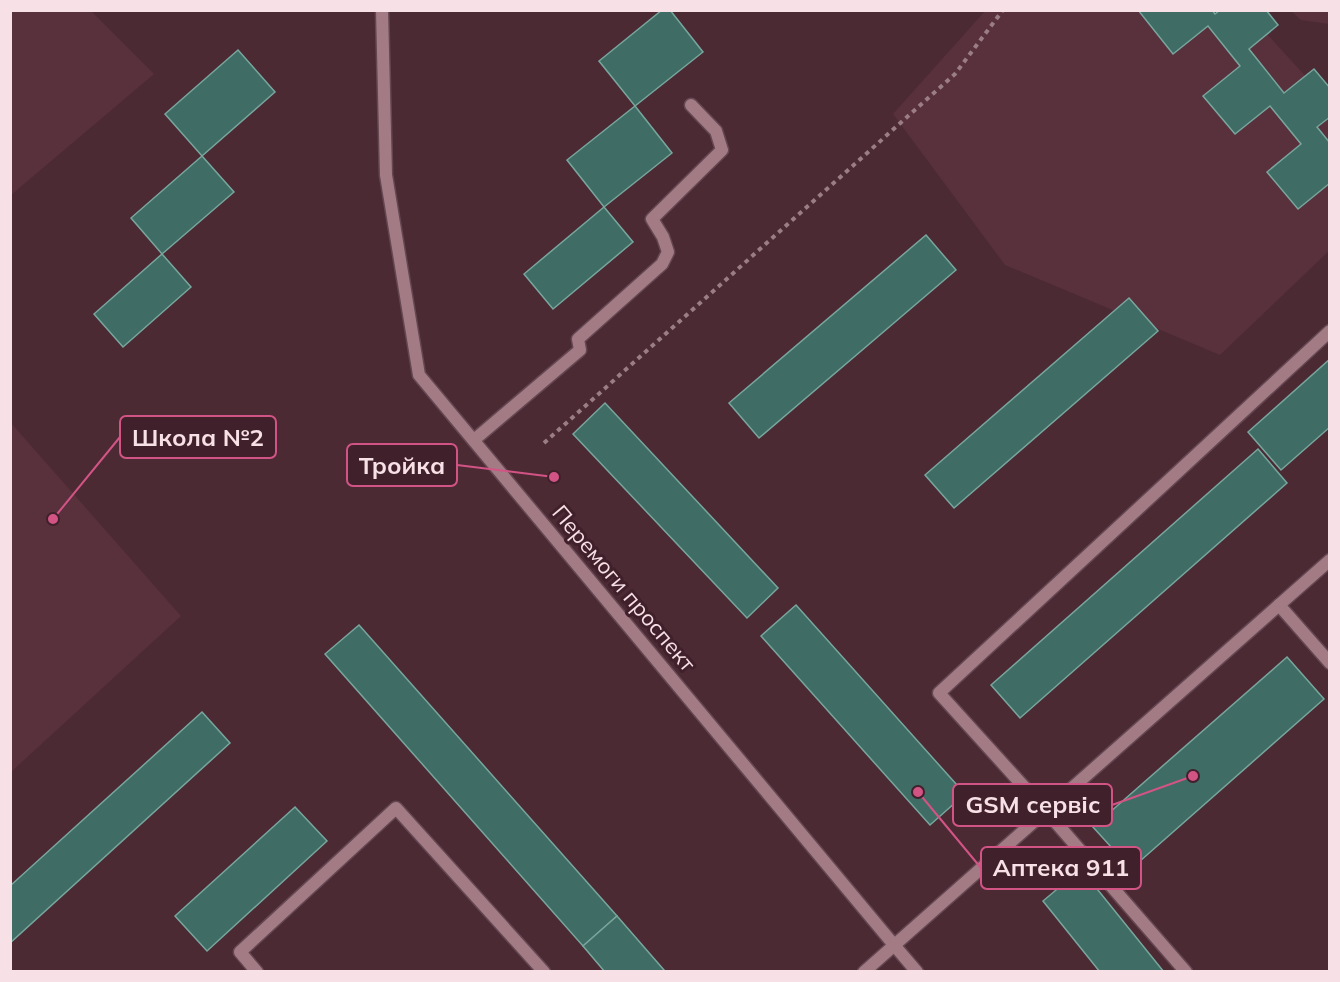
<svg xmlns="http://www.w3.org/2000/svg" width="1340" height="982" viewBox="0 0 1340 982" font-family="Mulish,sans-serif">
<rect width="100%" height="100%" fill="#4b2a34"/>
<g fill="#59313d">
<path d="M11,10L91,11L154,74L11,195Z"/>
<path d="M985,11H1246L1329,102V251L1220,355L1005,265L893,114Z"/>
<path d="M1291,11H1329V24L1301,20Z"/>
<path d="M11,423L181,616L11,772H10Z"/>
</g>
<g fill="#3f6c64" stroke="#78a69d" stroke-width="1.5">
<path d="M662,10H670L703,52L635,106L599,61Z"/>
<path d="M1138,10H1212L1215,14L1220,10H1266L1278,25L1249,49L1284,93L1314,69L1330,88V117L1317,127L1330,143V183L1298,209L1267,172L1301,144L1270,106L1235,134L1203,96L1240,66L1208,26L1173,54Z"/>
<path d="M238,50L275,92L202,156L165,114Z"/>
<path d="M635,106L672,153L604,207L567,160Z"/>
<path d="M202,156L234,192L162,254L131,218Z"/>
<path d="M604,207L633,242L553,309L524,274Z"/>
<path d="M926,235L956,270L759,438L729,403Z"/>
<path d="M162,254L191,287L123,347L94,314Z"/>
<path d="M1129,298L1158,331L954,508L925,475Z"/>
<path d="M1330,359V427L1281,470L1248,432Z"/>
<path d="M605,403L778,588L747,618L573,434Z"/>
<path d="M1258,449L1287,483L1020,718L991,685Z"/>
<path d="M796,605L965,794L930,825L761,636Z"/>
<path d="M359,625L617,916L583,946L325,654Z"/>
<path d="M1287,657L1324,699L1131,869L1093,827Z"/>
<path d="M202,712L230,743L10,943V886Z"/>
<path d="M295,807L327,841L207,951L175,916Z"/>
<path d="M1081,869L1164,972H1100L1043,901Z"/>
<path d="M617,916L664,970L662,972H605L583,946Z"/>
</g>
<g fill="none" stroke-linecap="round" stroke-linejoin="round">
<g stroke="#644751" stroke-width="15">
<g id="service">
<path d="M474,440L580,350L578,339L662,264L668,252L663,237L652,219L722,150L716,131L691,105"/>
<path d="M1279,605L1330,663"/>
<path d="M257,972L240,952L396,808L544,972"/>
<path d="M1186,972L1045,810L939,693L1330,331"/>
</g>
</g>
<g stroke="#644751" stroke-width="15">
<path id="minor" d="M864,972L1279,605L1330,560"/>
</g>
<g stroke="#644751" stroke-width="15">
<path id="tertiary" d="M382,10L386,175L419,375L894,945L917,972"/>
</g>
<path stroke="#9a7d85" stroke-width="4" stroke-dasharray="4.5 4.5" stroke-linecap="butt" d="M544,443L955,74L1003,10"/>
<use href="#service" stroke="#a27b85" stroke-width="12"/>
<use href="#minor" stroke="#a27b85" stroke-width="12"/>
<use href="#tertiary" stroke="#a27b85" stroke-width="12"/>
</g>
<g text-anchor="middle" stroke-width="6" stroke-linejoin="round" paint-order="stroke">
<g font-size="22" fill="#f7e0e6" stroke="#40202a">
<text transform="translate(624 588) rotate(50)" y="8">Перемоги проспект</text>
</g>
</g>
<path fill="none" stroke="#d25485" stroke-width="2" d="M53 519L120 437M554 477L457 465M1193 776L1112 805M918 792L981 868"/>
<g fill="#d25485" stroke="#40202a" stroke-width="2">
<circle cx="53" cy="519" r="6"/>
<circle cx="554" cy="477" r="6"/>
<circle cx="1193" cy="776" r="6"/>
<circle cx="918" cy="792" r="6"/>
</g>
<g fill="#40202a" stroke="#d25485" stroke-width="2">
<rect x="120" y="416" width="156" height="42" rx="6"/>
<rect x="347" y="444" width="110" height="42" rx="6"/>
<rect x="953" y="784" width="159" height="42" rx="6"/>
<rect x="981" y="847" width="160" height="42" rx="6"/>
</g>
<g font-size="24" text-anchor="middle" font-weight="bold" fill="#f7e0e6">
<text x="198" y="446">Школа №2</text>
<text x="402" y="474">Тройка</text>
<text x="1033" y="813">GSM сервіс</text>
<text x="1061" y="876">Аптека 911</text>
</g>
<rect width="1340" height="982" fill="none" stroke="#f7e0e6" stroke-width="24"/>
</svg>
